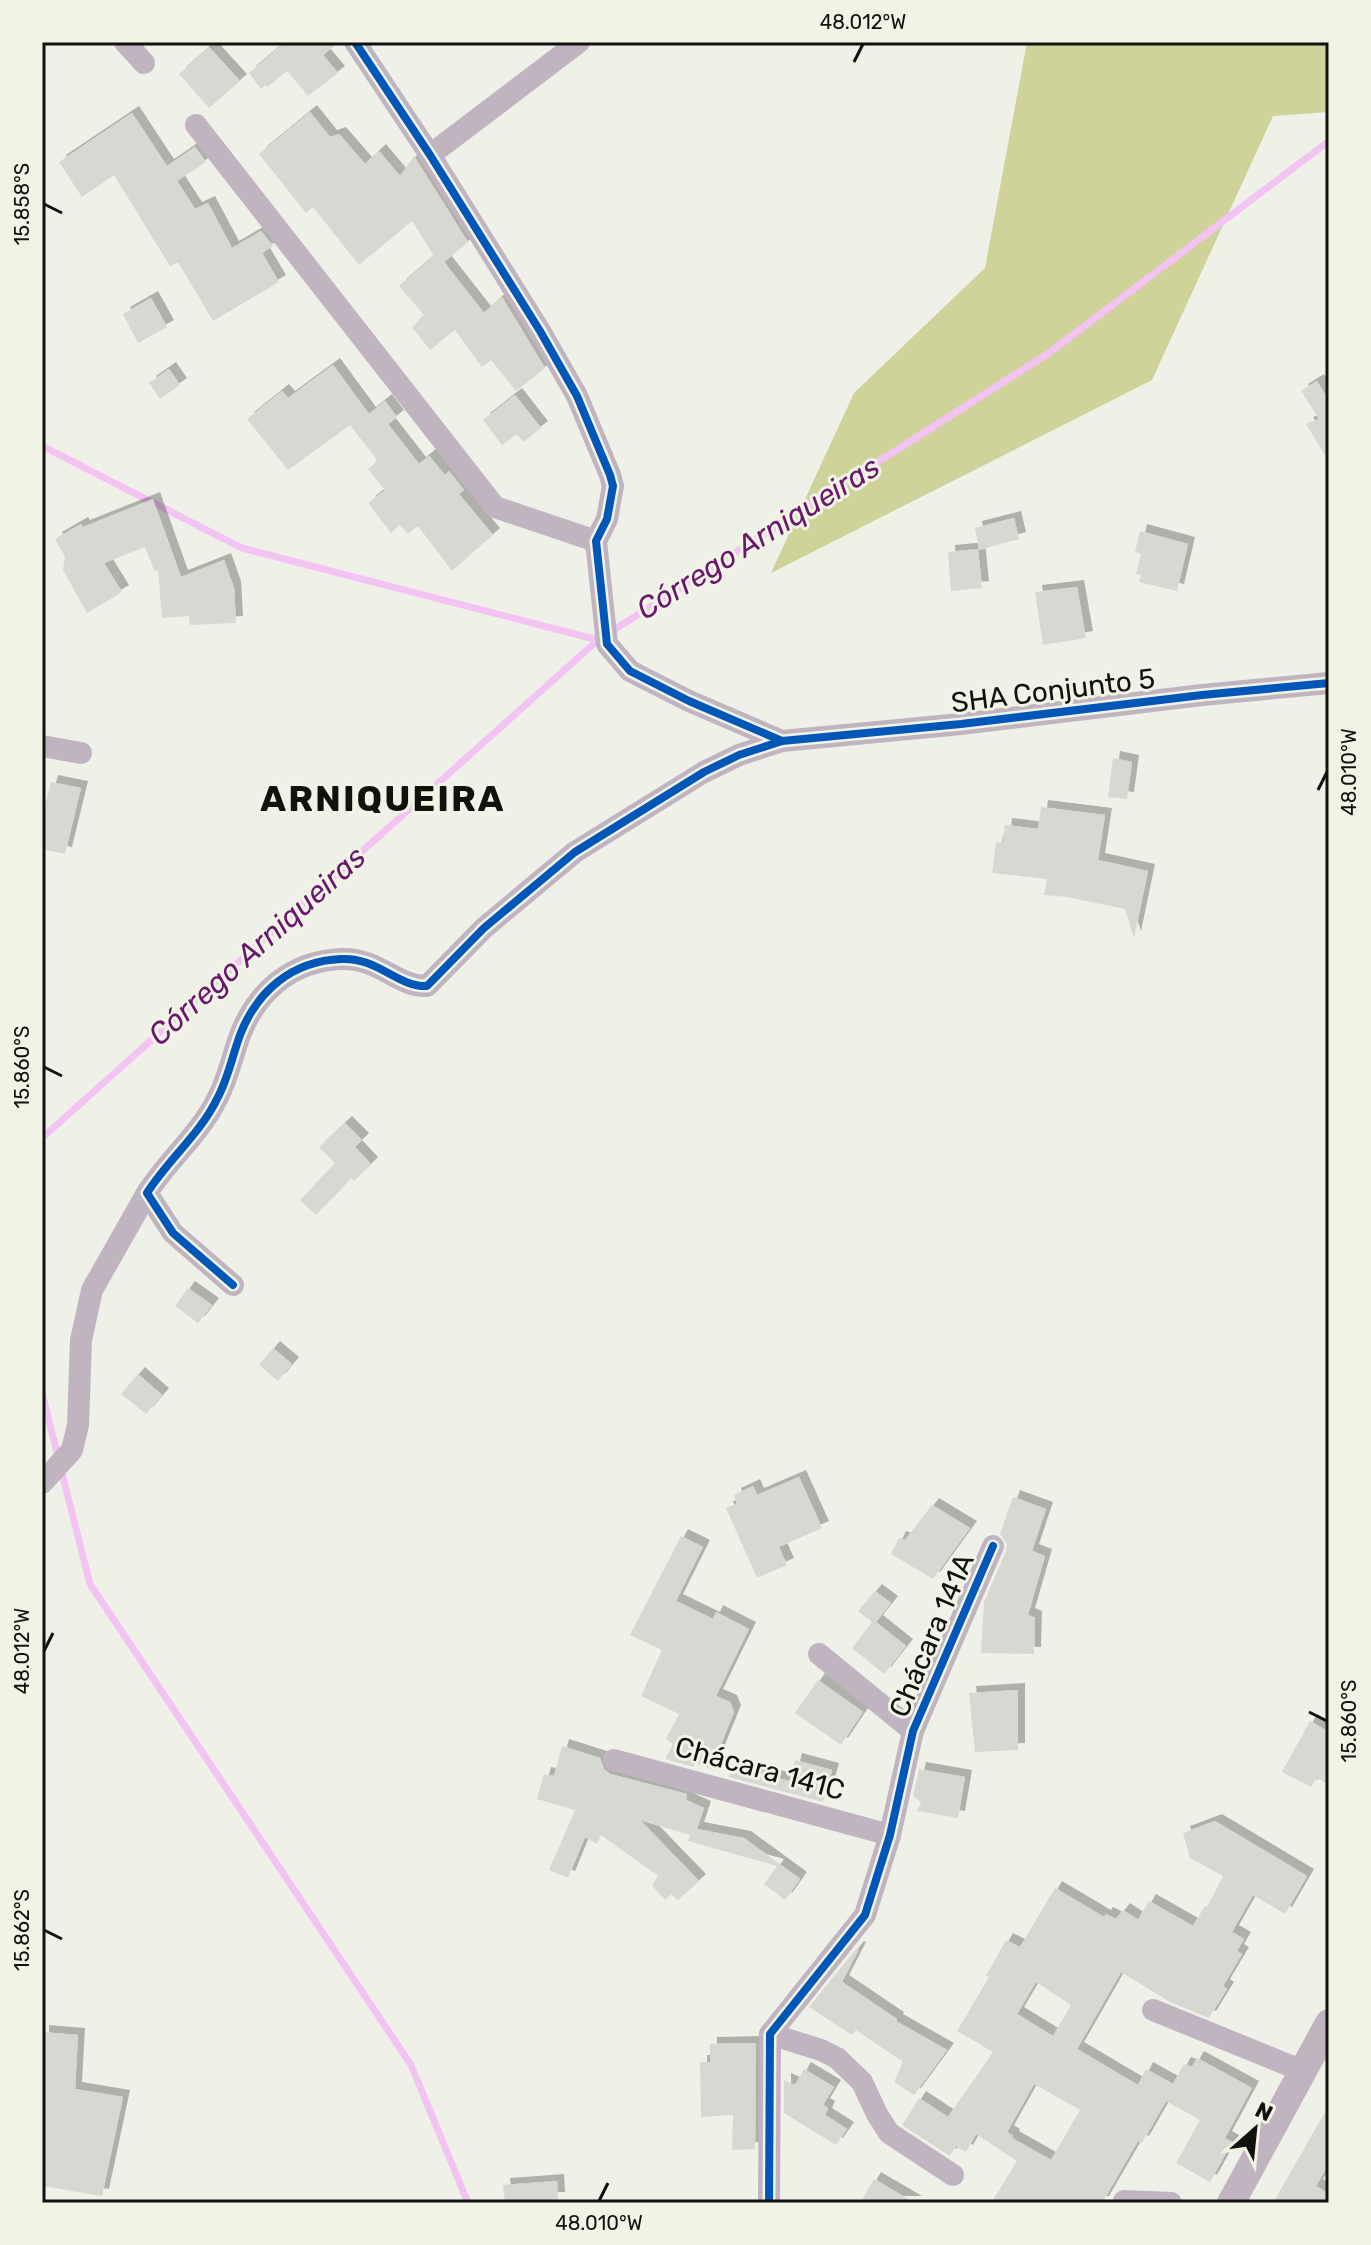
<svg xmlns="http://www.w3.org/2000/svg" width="1371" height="2245" viewBox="0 0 1371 2245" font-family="Rubik,sans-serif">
<defs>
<filter id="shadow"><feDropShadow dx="7" dy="-7" stdDeviation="0" flood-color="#0004"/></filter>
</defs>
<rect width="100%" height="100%" fill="#eff0e8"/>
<path fill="#d0d399" d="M1027,42H1329V112L1273,116L1152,380L771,573L854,393L985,268Z"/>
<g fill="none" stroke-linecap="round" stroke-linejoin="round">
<g stroke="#f3c3f3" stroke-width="7">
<path d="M42,446L242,548L598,640"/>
<path d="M42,1138L598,640L1049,353L1329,141"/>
<path d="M42,1393L58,1457"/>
<path d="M61,1469L90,1584L411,2065L468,2203"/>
</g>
</g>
<g fill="#d7d8d2" fill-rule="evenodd" filter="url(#shadow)">
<path d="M285,42H339L323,55L338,73L308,96L287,71L267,87L265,85L261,89L249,73Z"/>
<path d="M209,47L240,81L209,108L179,74Z"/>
<path d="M310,112L330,137L339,134L365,164L379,151L400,176L414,156L468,242L444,262L484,313L502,297L545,368L516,391L491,360L482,367L455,330L430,350L412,327L424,315L399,286L434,256L412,221L359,265L313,207L306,213L259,154Z"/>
<path d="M132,113L167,166L195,147L206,162L177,181L195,209L208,203L232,248L261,231L273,246L262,253L279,282L213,321L178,262L170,266L114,175L82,197L59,162Z"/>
<path d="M151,298L167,327L138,343L123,314Z"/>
<path d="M333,365L369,414L385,401L397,417L388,424L419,464L429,456L445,475L449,471L464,490L459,494L493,535L452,571L418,526L408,534L400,525L391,533L368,503L385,490L368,469L378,461L350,425L288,470L247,419L282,391L288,398Z"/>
<path d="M169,369L180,385L160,399L149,383Z"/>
<path d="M1317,381L1329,401V462L1306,424L1319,419L1301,391Z"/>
<path d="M515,395L541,428L523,442L517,434L502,445L483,420Z"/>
<path d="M153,499L181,577L224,560L234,588L236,623L190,625L189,616L162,618L158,570L155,572L145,547L104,563L122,592L87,613L63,570L65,557L55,539L81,524L83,527Z"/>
<path d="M1014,518L1019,539L979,550L975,528Z"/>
<path d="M1140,531L1188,544L1177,591L1139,582L1141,575L1136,574L1141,554L1135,552Z"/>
<path d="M978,549L982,588L951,591L948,552Z"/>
<path d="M1077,587L1086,638L1043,645L1035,592Z"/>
<path d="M1113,758L1132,762L1127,799L1108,797Z"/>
<path d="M51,782L81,788L65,854L42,849V804L45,805Z"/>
<path d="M1041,807L1105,815L1098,860L1148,871L1134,938L1125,909L1067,897L1044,895L1047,879L992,873L996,842L1003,843L1005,825L1038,829Z"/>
<path d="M345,1123L362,1140L355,1147L371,1164L354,1181L351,1178L316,1215L300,1200L335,1163L319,1147Z"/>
<path d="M188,1288L212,1305L198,1323L175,1306Z"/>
<path d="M273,1348L292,1364L278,1381L259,1365Z"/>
<path d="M138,1374L162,1395L146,1414L121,1394Z"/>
<path d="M799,1477L822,1528L779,1547L787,1565L757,1578L726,1508L737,1504L734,1495L753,1486L757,1495Z"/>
<path d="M1013,1497L1046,1509L1032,1551L1045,1556L1028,1615L1035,1618L1034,1654L981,1653L984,1602L1006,1551L1007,1544L1000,1534Z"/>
<path d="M932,1505L970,1528L933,1579L891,1554L899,1538L905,1540Z"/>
<path d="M681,1536L703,1547L676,1601L713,1619L716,1612L749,1629L716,1696L730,1702L734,1712L711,1769L695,1763L694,1767L665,1759L673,1744L666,1739L679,1714L641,1696L662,1650L630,1635Z"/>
<path d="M875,1591L891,1603L876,1622L906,1646L884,1674L852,1648L872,1622L858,1611Z"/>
<path d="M818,1680L863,1712L841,1745L795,1713Z"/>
<path d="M1018,1690V1750L975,1752L969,1693Z"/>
<path d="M1310,1721L1329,1732V1785L1317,1778L1311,1787L1282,1772Z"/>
<path d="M562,1746L600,1758L604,1769L610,1774L687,1794L686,1800L704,1808L697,1829L744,1838L800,1879L785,1900L764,1884L777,1866L688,1841L690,1835L640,1820L699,1881L678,1900L671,1894L665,1900L652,1886L658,1876L601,1835L597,1844L585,1837L568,1878L549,1870L575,1810L537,1799L544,1774L554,1776Z"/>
<path d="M795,1760L832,1770L823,1802L729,1777L732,1767L790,1781Z"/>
<path d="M919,1769L965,1777L958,1818L917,1811L921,1802L913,1796Z"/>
<path d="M1215,1821L1307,1876L1285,1914L1253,1895L1232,1932L1244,1939L1237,1951L1242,1954L1223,1986L1227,1989L1209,2018L1170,2002L1121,1972L1077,2049L1138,2085L1146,2069L1173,2084L1184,2064L1192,2067L1197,2058L1252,2088L1225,2138L1232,2142L1210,2182L1176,2163L1200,2120L1166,2101L1142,2143L1138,2141L1102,2203H991L1017,2161L976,2134L966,2152L956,2146L950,2156L902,2125L919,2098L948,2117L993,2052L957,2031L989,1977L986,1976L1006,1940L1020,1947L1055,1888L1104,1917L1106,1914L1116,1919L1123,1910L1138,1920L1149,1901L1193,1926L1205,1906L1207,1907L1223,1876L1190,1858L1183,1833ZM1036,1982L1071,2005L1053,2036L1017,2014ZM1034,2084L1080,2110L1051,2160L1012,2138L1013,2136L1007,2132Z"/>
<path d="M857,1948L859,1949L842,1982L897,2019L896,2021L947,2050L914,2095L894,2082L903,2062L856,2030L852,2035L809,2007Z"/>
<path d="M42,2032L78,2035L75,2089L123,2097L102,2196L42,2186Z"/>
<path d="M756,2043L755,2149L732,2150L733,2115L701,2117L700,2062H710V2044Z"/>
<path d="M804,2069L834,2087L823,2105L828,2108L825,2115L847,2129L836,2145L784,2113V2080L795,2085Z"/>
<path d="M1329,2105V2164L1316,2186L1329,2194V2203H1273Z"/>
<path d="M874,2179L915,2203H860Z"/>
<path d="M557,2181L558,2199H550V2203H505L503,2185Z"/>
</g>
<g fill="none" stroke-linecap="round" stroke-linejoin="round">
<g stroke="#c1b4c1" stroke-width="22">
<path d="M125,42L144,63"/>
<path d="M355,42L430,155L540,331L577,396L610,475L613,486L607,519L596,541L607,644L630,671L689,701L782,741"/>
<path d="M196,125L495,507L596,541"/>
<path d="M430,155L579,42"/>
<path d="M42,746L81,753"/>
<path d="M233,1285L173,1233L147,1193C168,1160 200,1134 217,1099C228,1079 232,1057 240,1035C257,991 292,961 341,959C378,957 397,987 427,986L484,928L575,852L704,772L739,755L782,741L961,724L1202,695L1329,683"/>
<path d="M42,1483L72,1450L78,1425L81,1340L92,1290L147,1193"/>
<path d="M819,1654L913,1731"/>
<path d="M614,1760L890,1835"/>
<path d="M1153,2010L1303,2071"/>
<path d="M770,2034L821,2050L837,2058L862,2082L877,2114L889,2133L953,2175"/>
<path d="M1124,2201L1171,2203"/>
<path d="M769,2203L770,2034L865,1915L890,1835L913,1731L993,1546"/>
</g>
<path stroke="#c1b4c1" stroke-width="28" d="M1231,2203L1329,2023"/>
<g stroke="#f1f3e5" stroke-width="13">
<g id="cycleway">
<path d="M355,42L430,155L540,331L577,396L610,475L613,486L607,519L596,541L607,644L630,671L689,701L782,741"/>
<path d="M233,1285L173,1233L147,1193C168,1160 200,1134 217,1099C228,1079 232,1057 240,1035C257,991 292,961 341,959C378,957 397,987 427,986L484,928L575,852L704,772L739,755L782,741L961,724L1202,695L1329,683"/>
<path d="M769,2203L770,2034L865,1915L890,1835L913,1731L993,1546"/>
</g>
</g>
<use href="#cycleway" stroke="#0057b8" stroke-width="8"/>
</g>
<path fill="none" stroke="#11110d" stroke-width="3" d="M854,62L863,44M44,204L62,213M1318,790L1327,772M44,1067L62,1076M44,1651L53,1633M1309,1712L1327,1721M44,1930L62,1939M599,2201L608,2183"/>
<g text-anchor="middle" stroke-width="6" stroke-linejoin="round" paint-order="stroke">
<g font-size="28" fill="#11110d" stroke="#f1f3e5">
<text transform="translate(1053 690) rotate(-7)" y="10">SHA Conjunto 5</text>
<text transform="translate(931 1635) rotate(-67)" y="10">Chácara 141A</text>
<text transform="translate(760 1768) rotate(15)" y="10">Chácara 141C</text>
</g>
<g font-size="30" font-style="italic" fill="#68176d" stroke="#f1f3e5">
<text transform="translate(758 538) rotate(-32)" y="10">Córrego Arniqueiras</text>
<text transform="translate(257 946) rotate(-42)" y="10">Córrego Arniqueiras</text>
</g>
<g font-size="36" font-weight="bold" letter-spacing="2" fill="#11110d" stroke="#f1f3e5">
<text x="383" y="811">ARNIQUEIRA</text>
</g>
</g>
<rect width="1371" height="2245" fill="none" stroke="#f1f3e5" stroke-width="88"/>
<g transform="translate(1255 2129) rotate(27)" stroke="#f1f3e5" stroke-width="6" paint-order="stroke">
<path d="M0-6L14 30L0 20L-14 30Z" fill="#11110d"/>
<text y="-12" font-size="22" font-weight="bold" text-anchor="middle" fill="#11110d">N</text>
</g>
<rect x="44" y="44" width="1283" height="2157" fill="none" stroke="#11110d" stroke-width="3"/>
<g font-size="20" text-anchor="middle" fill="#11110d">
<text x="863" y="29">48.012°W</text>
<text transform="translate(22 204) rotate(-90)" y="7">15.858°S</text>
<text transform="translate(1349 772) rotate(-90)" y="7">48.010°W</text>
<text transform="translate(22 1067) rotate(-90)" y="7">15.860°S</text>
<text transform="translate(22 1651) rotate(-90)" y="7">48.012°W</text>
<text transform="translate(1349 1721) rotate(-90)" y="7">15.860°S</text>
<text transform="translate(22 1930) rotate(-90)" y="7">15.862°S</text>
<text x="599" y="2230">48.010°W</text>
</g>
</svg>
